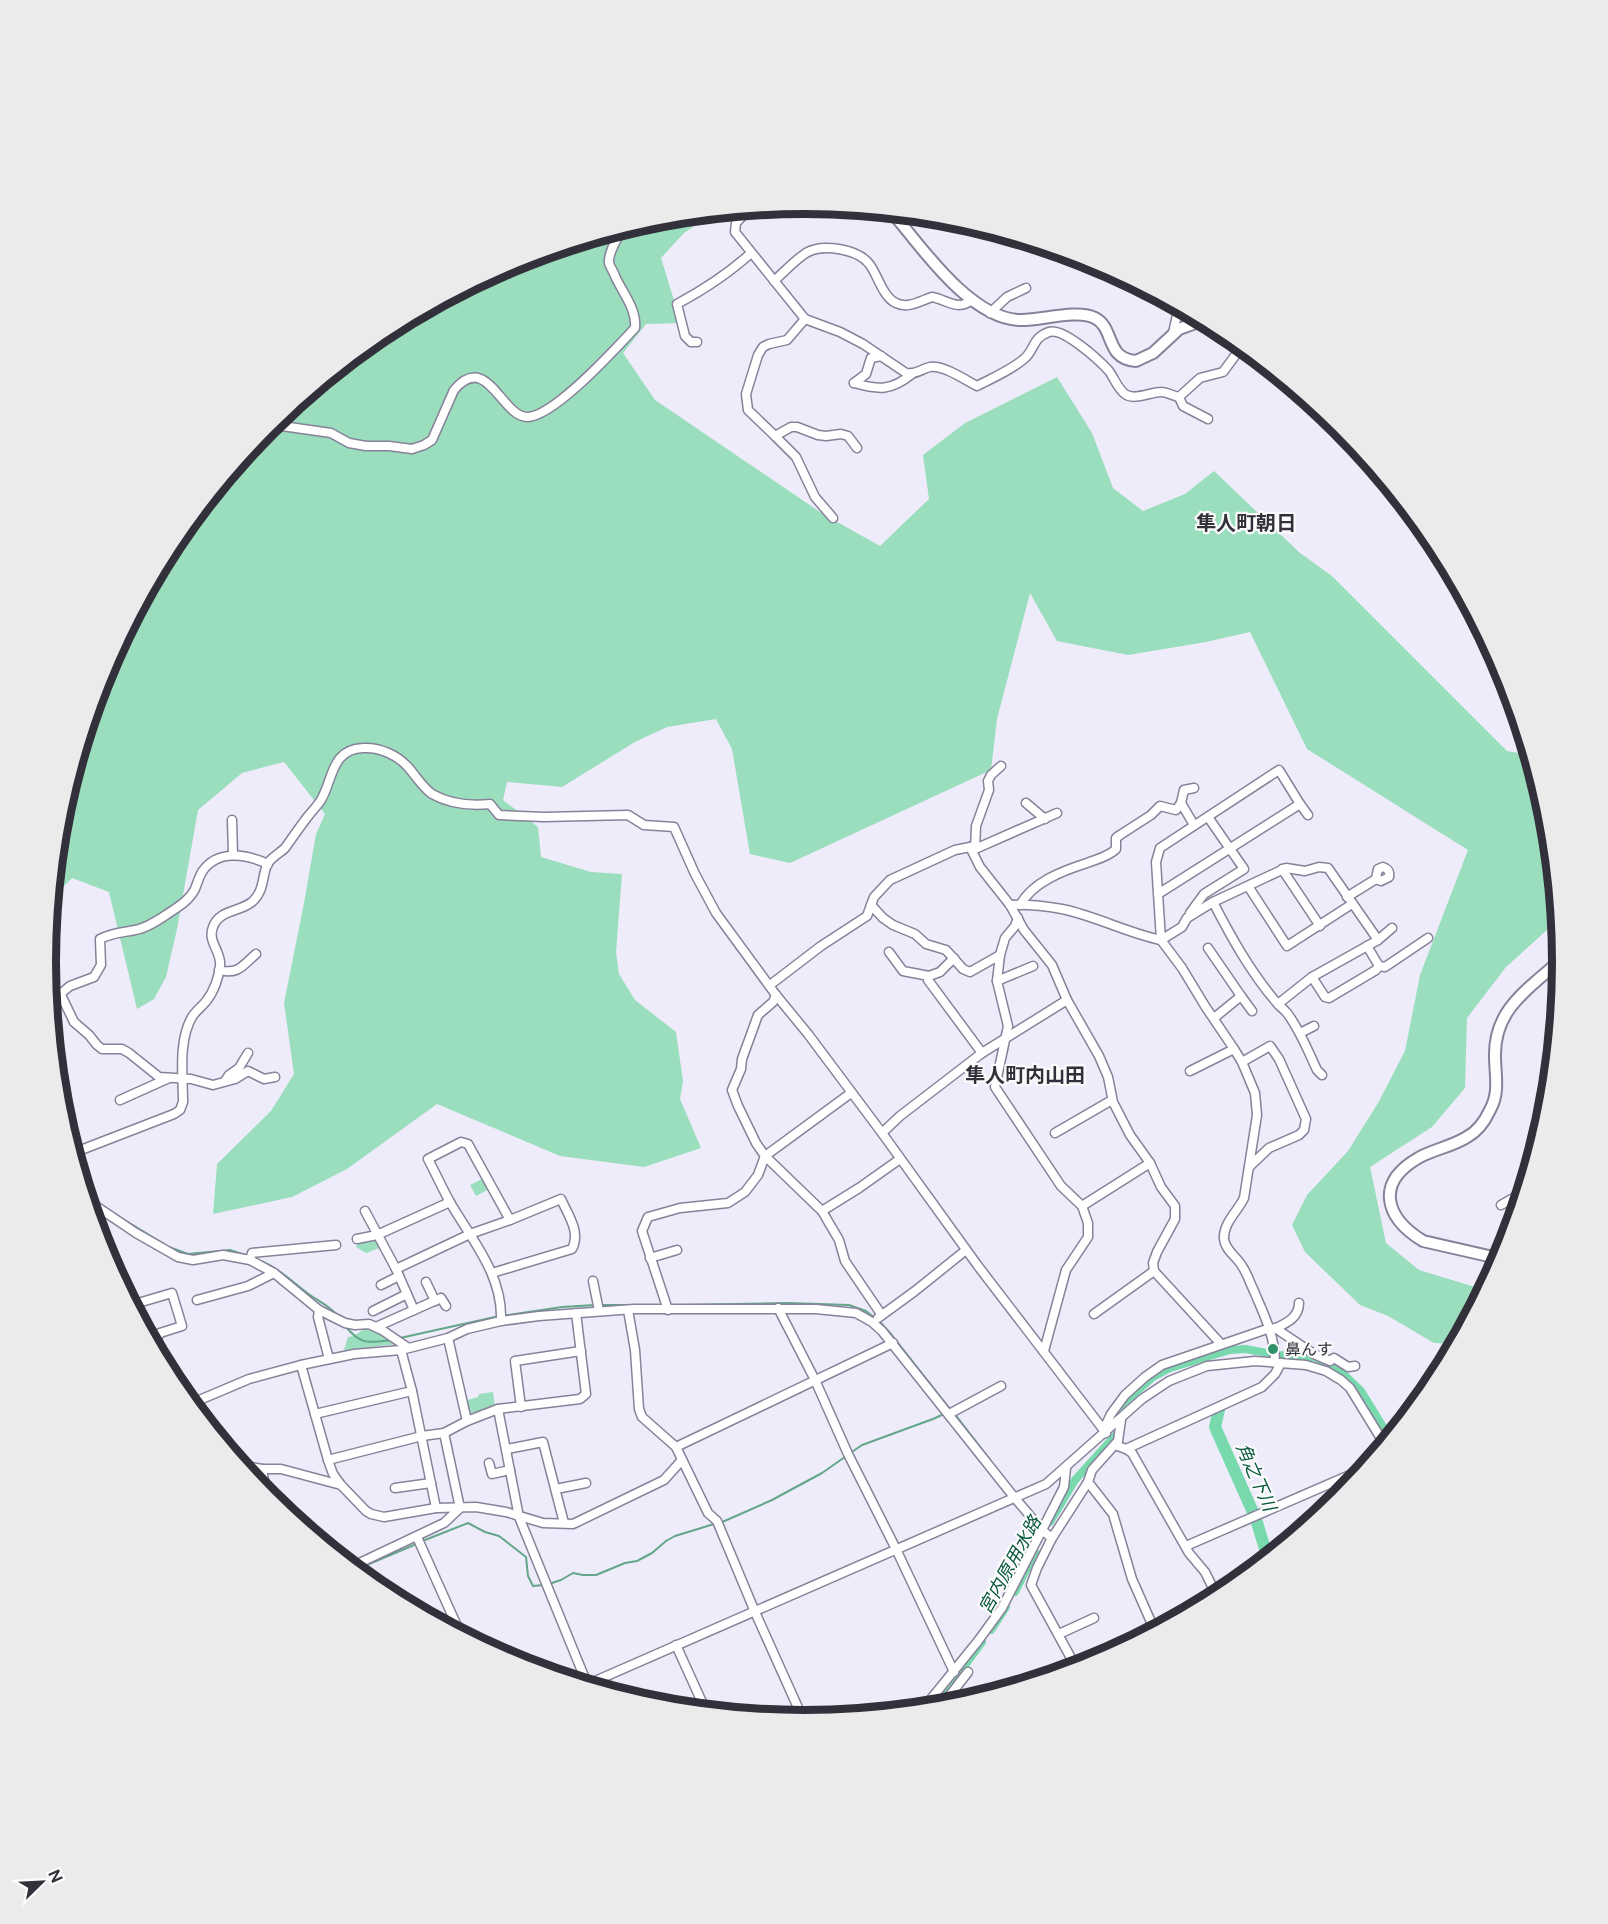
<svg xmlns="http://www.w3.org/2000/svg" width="1608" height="1924" viewBox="0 0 1608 1924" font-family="'Public Sans','Noto Sans JP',sans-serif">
<rect width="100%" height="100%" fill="#eeecfb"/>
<g fill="#9adebd">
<path d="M715,212L684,233L661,258L681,323L646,324L623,353L655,400L823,514L880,546L929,499L923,455L965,423L1057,377L1092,433L1113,488L1143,511L1185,494L1214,471L1300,553L1332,576L1507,751L1531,755L1548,814L1558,911L1547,930L1506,967L1467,1018L1465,1088L1432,1127L1370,1167L1386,1243L1419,1270L1485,1290L1456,1344L1434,1343L1388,1316L1360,1305L1305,1252L1292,1225L1307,1195L1348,1151L1378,1103L1405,1051L1420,975L1468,850L1307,749L1250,632L1206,642L1128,655L1057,641L1030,593L997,719L991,770L790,863L750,854L732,749L716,719L667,727L635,742L562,787L507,782L503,800L538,827L541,857L591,872L622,874L616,952L619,974L635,1000L676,1032L683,1081L680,1099L701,1148L644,1167L560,1156L437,1104L347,1169L292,1197L213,1214L217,1164L271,1111L294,1074L284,1003L304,903L316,834L325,814L284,762L242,773L198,810L177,929L166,977L154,999L137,1009L109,892L72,878L51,899L60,814L103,671L173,540L268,425L383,331L514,261L656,218Z"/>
<path d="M482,1179L489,1189L476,1196L470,1185Z"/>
<path d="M375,1239L379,1248L366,1253L356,1247L359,1241Z"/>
<path d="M367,1327L380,1331L397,1344L344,1350L348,1337L354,1336Z"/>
<path d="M493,1392L495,1408L466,1414L464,1401L478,1397L479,1394Z"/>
</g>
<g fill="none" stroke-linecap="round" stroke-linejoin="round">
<g stroke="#63a68a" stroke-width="2">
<path d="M118,1216L164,1244"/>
<path d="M169,1247L188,1254L230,1250L248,1256"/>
<path d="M253,1258C276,1265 291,1281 310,1295C320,1302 329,1306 337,1315"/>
<path d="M600,1305H628"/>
<path d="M681,1305L788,1303L849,1305L866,1311L880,1322L891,1334L950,1409"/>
<path d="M346,1327C361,1345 368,1343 391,1340"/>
<path d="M400,1338L495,1317L562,1307L595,1305"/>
<path d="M954,1413L991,1461"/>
<path d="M720,1523L772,1500L822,1473L862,1445L933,1419L946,1413"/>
<path d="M425,1540L468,1523L485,1532L499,1536L526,1557L528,1576L533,1586L544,1585"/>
<path d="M355,1570L414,1545"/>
<path d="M549,1584L561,1580L573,1573L583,1575H596L625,1563L637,1561L652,1553L666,1541L675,1536L714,1524"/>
</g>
<g stroke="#78d9ad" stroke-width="8">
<path d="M1120,1406L1153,1377L1170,1368L1230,1350L1245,1349L1279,1355L1314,1357L1339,1370L1361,1391L1390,1438"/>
<path d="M1050,1522L1075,1480L1115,1436"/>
<path d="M1015,1592L1035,1552"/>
<path d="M991,1630L1006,1607"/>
<path d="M929,1709L939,1701L982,1642"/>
</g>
<path stroke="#78d9ad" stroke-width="12" d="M1219,1410L1215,1427L1256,1519L1268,1559"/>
<g stroke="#868299" stroke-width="11">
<g id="minor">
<path d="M750,208L736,223L735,232L805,319L840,332L863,344L906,373C916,375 921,369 930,367C944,365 965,380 977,386C992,378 1012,370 1025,358C1035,349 1032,338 1049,332C1063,327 1099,360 1109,371C1114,378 1118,389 1125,394C1134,401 1151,392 1161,392C1167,392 1173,396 1179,397L1200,378L1223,372L1243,345"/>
<path d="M774,281C784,272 794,261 806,253C822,243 859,249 870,265C878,276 883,297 896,303C908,309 920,301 932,297C948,300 958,312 973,299"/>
<path d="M990,313L1007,297L1026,288"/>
<path d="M805,319L787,340L769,344L763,347L758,355L746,394L748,410L775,436L791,427H797L818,435L826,436L841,434L848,436L857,448"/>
<path d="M1173,333L1179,306"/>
<path d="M697,342H691L685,336L677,304C705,289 728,274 751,253"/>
<path d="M854,383C879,390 891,391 912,374"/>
<path d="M854,383L866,374L871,358L881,356"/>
<path d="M1179,397L1183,406L1208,419"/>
<path d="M271,422L275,425L331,433L349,443L366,446H389L412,449L424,445L432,440L454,390C487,351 501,416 527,417C554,417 616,348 635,328C637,309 622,292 615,276C614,272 610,267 609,263C608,252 618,237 623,228"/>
<path d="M775,436L796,457L815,497L833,518"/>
<path d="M1026,803L1045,819"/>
<path d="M1181,803L1184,790L1194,788"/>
<path d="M1300,804L1308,815"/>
<path d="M232,820L233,855"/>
<path d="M970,847L980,867L1010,905L1024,930L1052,965L1067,1000L1099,1056L1108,1077L1113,1102L1130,1135L1150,1163L1161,1187L1175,1206V1219L1157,1252L1153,1263L1154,1271L1221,1344"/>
<path d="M975,849L976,826L989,790L988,781L991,775L1001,766"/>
<path d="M1282,869L1320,926"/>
<path d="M1248,886L1287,946L1352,904"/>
<path d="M1158,894L1300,804L1279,770L1160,848L1156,862L1161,940L1182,968L1205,1006L1234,1049L1242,1062L1255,1093L1257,1115L1244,1198C1238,1211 1223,1223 1224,1239C1225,1250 1237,1257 1242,1266C1247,1273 1250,1283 1254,1291C1264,1315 1275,1336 1275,1362"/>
<path d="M1347,897L1376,879L1378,869L1383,867C1388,869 1390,871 1389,877L1381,881L1376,879"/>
<path d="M1213,902C1231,937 1251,973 1277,1003C1280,1007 1284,1009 1287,1013C1300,1030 1308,1051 1317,1070L1322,1075"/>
<path d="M871,905L883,918L893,925L915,934L926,944L946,950L963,969L970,972L1000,955"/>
<path d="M1010,905C1027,904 1045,906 1062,909C1096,916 1127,933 1161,940L1182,927L1187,918L1213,902L1286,868L1305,871L1319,867L1328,868L1378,940L1312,977L1278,1004"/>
<path d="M1020,905C1033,882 1062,871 1087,863C1097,859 1108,857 1116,849V838L1120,835L1151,815L1160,806L1176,810L1181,803L1194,825"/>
<path d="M1190,913L1204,894L1244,869L1208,817"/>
<path d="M1018,918L1015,926L1005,938L1000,955L997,981L1008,1026L995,1087L1061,1186L1082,1206L1088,1223V1237L1066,1270L1044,1351"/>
<path d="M1378,940L1392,928"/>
<path d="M1208,948L1241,996L1214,1018"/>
<path d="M889,952L903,971L929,976"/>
<path d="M954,958L940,972L929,976L928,980L982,1053"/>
<path d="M1379,966L1385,967L1428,938"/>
<path d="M219,970C238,975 242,966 256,954"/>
<path d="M1312,977L1325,997L1329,998L1376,970L1379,966L1367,946"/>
<path d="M997,981L1033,966"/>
<path d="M770,985L821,946L867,916L874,897L890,880L955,850L970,847L975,849L1057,813"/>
<path d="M60,993L74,1022L89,1035L97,1045L102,1049H122L129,1053L159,1077L191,1079L213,1085L235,1079L248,1071L264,1079L275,1077"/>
<path d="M776,995L773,1002L758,1015L742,1059L741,1069L732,1090L738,1106L756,1143L765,1156L822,1211L839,1240L845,1261L881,1314"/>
<path d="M1241,996L1252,1011"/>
<path d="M49,1003L70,986L94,977L101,965L100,939C114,932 121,933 135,930C148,928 161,918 172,911C181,905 190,899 195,889C197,884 199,877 202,872C217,849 246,854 268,864"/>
<path d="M1300,1033L1314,1026"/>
<path d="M1242,1062L1270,1046L1279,1059L1306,1119L1304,1130L1299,1135L1269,1148L1249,1167"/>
<path d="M55,1064L63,1076"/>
<path d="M1190,1071L1234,1049"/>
<path d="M225,1081L229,1075L239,1068L248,1053"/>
<path d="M120,1100L169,1078"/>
<path d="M882,1133L900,1116L982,1053L1067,1000"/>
<path d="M1055,1133L1112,1100"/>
<path d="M73,1153L174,1114L180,1110L183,1102C183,1076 178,1041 192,1017C196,1010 203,1006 207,1000C214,991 219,977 220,966C222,952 207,942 213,927C219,909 242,912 253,901C265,890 262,873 268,863C272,857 280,853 285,848C293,837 301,825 309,815C313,810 318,805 321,800C333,780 331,749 363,748C380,747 397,755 408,767C416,776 422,787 432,794C450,804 471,806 490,804L499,815L544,817L628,815L644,825L674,827L695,874L716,913L776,995L808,1034L882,1133L978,1266L1106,1433"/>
<path d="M87,1200L136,1233L178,1257L193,1260L223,1255L250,1260L274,1273L319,1310L345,1323L355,1325L369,1324L382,1330L407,1347"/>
<path d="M1501,1205L1524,1192"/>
<path d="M1082,1206L1150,1163"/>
<path d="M365,1211L396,1269L414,1310L376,1327"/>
<path d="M822,1211L859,1188L900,1159"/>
<path d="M357,1239L377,1235L450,1202"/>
<path d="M650,1258L677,1250"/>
<path d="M250,1260L252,1253L336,1245"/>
<path d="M396,1269L470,1234L510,1220L468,1144L461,1142L428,1159C436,1174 443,1190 451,1204C473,1241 503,1276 501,1321"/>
<path d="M492,1273L572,1249C581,1232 568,1215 561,1199L510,1220"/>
<path d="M593,1281L599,1311"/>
<path d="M426,1282L435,1301"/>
<path d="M381,1285L399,1276"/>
<path d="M197,1300L248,1286L274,1273"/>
<path d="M778,1308L815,1380L848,1454L896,1549L954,1672"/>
<path d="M133,1310L138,1303L172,1293L182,1326L160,1333L153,1346"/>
<path d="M319,1310L318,1317L329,1359"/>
<path d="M414,1310L441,1298L446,1306"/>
<path d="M628,1310L635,1350L639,1409L642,1417L676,1447L708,1513L717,1521L755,1612L804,1721"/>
<path d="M668,1310L642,1231L648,1217L680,1208L728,1203L745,1192L758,1175L765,1156L851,1093"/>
<path d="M373,1311L407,1294"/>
<path d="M1094,1314L1154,1271"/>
<path d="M878,1318L915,1291L966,1250"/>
<path d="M1275,1328L1314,1354L1330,1361L1334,1358L1348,1367L1355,1366"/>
<path d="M1272,1330C1284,1324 1299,1319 1299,1303"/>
<path d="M448,1338L467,1421"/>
<path d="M401,1350L412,1391L436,1508"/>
<path d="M301,1365L328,1460L333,1474L341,1485L366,1511L371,1514L384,1517L436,1508L476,1507L506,1512L543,1523L573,1524L664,1480L682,1460"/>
<path d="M190,1404L249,1379L301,1365L354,1354L401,1350L448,1338L467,1329L501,1321L539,1316L634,1309H816L856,1313L872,1322L882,1331L1014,1497L1043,1531L1052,1538L1037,1568L1031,1585L1077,1669"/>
<path d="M521,1407L515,1361L581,1351"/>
<path d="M498,1409L519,1517L588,1686"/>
<path d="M315,1414L412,1391"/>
<path d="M949,1414L1001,1386"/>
<path d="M1121,1420L1118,1441L1092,1470L1088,1482L1113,1514L1132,1579L1155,1631"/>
<path d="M1104,1429L1111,1414L1125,1395L1145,1377L1162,1365L1270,1328"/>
<path d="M1115,1445L1126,1449L1262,1387L1275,1374L1281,1363"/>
<path d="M676,1447L893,1343"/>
<path d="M507,1449L543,1442L564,1523"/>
<path d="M1126,1449L1132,1453L1189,1553L1205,1572L1212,1586L1215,1599"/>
<path d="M328,1460L422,1436L444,1433L467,1421L498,1409L580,1399L586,1394L576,1313"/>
<path d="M489,1463L492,1474L510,1470"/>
<path d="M240,1465L262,1469"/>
<path d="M395,1488L431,1483"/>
<path d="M556,1489L586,1483"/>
<path d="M267,1498L262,1469H281L341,1485"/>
<path d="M417,1537L461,1635"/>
<path d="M1052,1538L1088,1482"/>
<path d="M1186,1546L1366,1468"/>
<path d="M351,1567L444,1523L460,1508L444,1433"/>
<path d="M1059,1634L1094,1618"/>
<path d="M676,1645L706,1711"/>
<path d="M586,1685L1046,1484L1142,1399L1169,1381L1207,1366L1255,1361L1306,1365L1326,1371L1341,1380L1350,1388L1385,1445"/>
<path d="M940,1708L968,1672"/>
<path d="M921,1710L931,1699L978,1641L1002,1608L1064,1487L1066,1468"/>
</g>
</g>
<g stroke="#868299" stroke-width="14">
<g id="major">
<path d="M892,212C921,247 972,321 1022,320C1042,320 1078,309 1095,318C1115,328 1105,359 1136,361L1153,353L1179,329L1204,320"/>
<path d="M1502,1259L1423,1241C1384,1217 1375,1182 1420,1157C1435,1149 1453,1146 1467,1137C1478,1131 1485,1121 1490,1110C1500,1092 1495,1075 1495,1056C1494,1008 1530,988 1563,958"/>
</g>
</g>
<use href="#minor" stroke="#fff" stroke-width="8"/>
<use href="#major" stroke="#fff" stroke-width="10"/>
</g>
<circle fill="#30916a" stroke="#fbfbfb" stroke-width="2" cx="1273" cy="1349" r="6"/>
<g text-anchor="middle" stroke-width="4.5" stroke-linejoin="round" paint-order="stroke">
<g font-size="16" fill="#32303a" stroke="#fbfbfb" text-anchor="start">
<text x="1285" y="1355">鼻んす</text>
</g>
<g font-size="18" font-style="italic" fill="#0a593e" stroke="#fbfbfb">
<text transform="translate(1256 1477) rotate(66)" y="6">角之下川</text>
<text transform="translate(1010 1565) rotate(-61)" y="6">宮内原用水路</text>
</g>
<g font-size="20" font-weight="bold" fill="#32303a" stroke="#fbfbfb">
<text x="1246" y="530">隼人町朝日</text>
<text x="1025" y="1082">隼人町内山田</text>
</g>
</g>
<path d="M0 0H1608V1924H0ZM56 962a748 748 0 1 1 1496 0a748 748 0 1 1-1496 0Z" fill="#ebebec" fill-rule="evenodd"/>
<path fill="none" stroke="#32303a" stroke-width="8" d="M56 962a748 748 0 1 1 1496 0a748 748 0 1 1-1496 0Z"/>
<g transform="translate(42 1882) rotate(66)" stroke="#fbfbfb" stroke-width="4.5" paint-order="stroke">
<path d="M0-4.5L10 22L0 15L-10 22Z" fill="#32303a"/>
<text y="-9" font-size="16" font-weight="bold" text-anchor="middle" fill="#32303a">N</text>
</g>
</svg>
